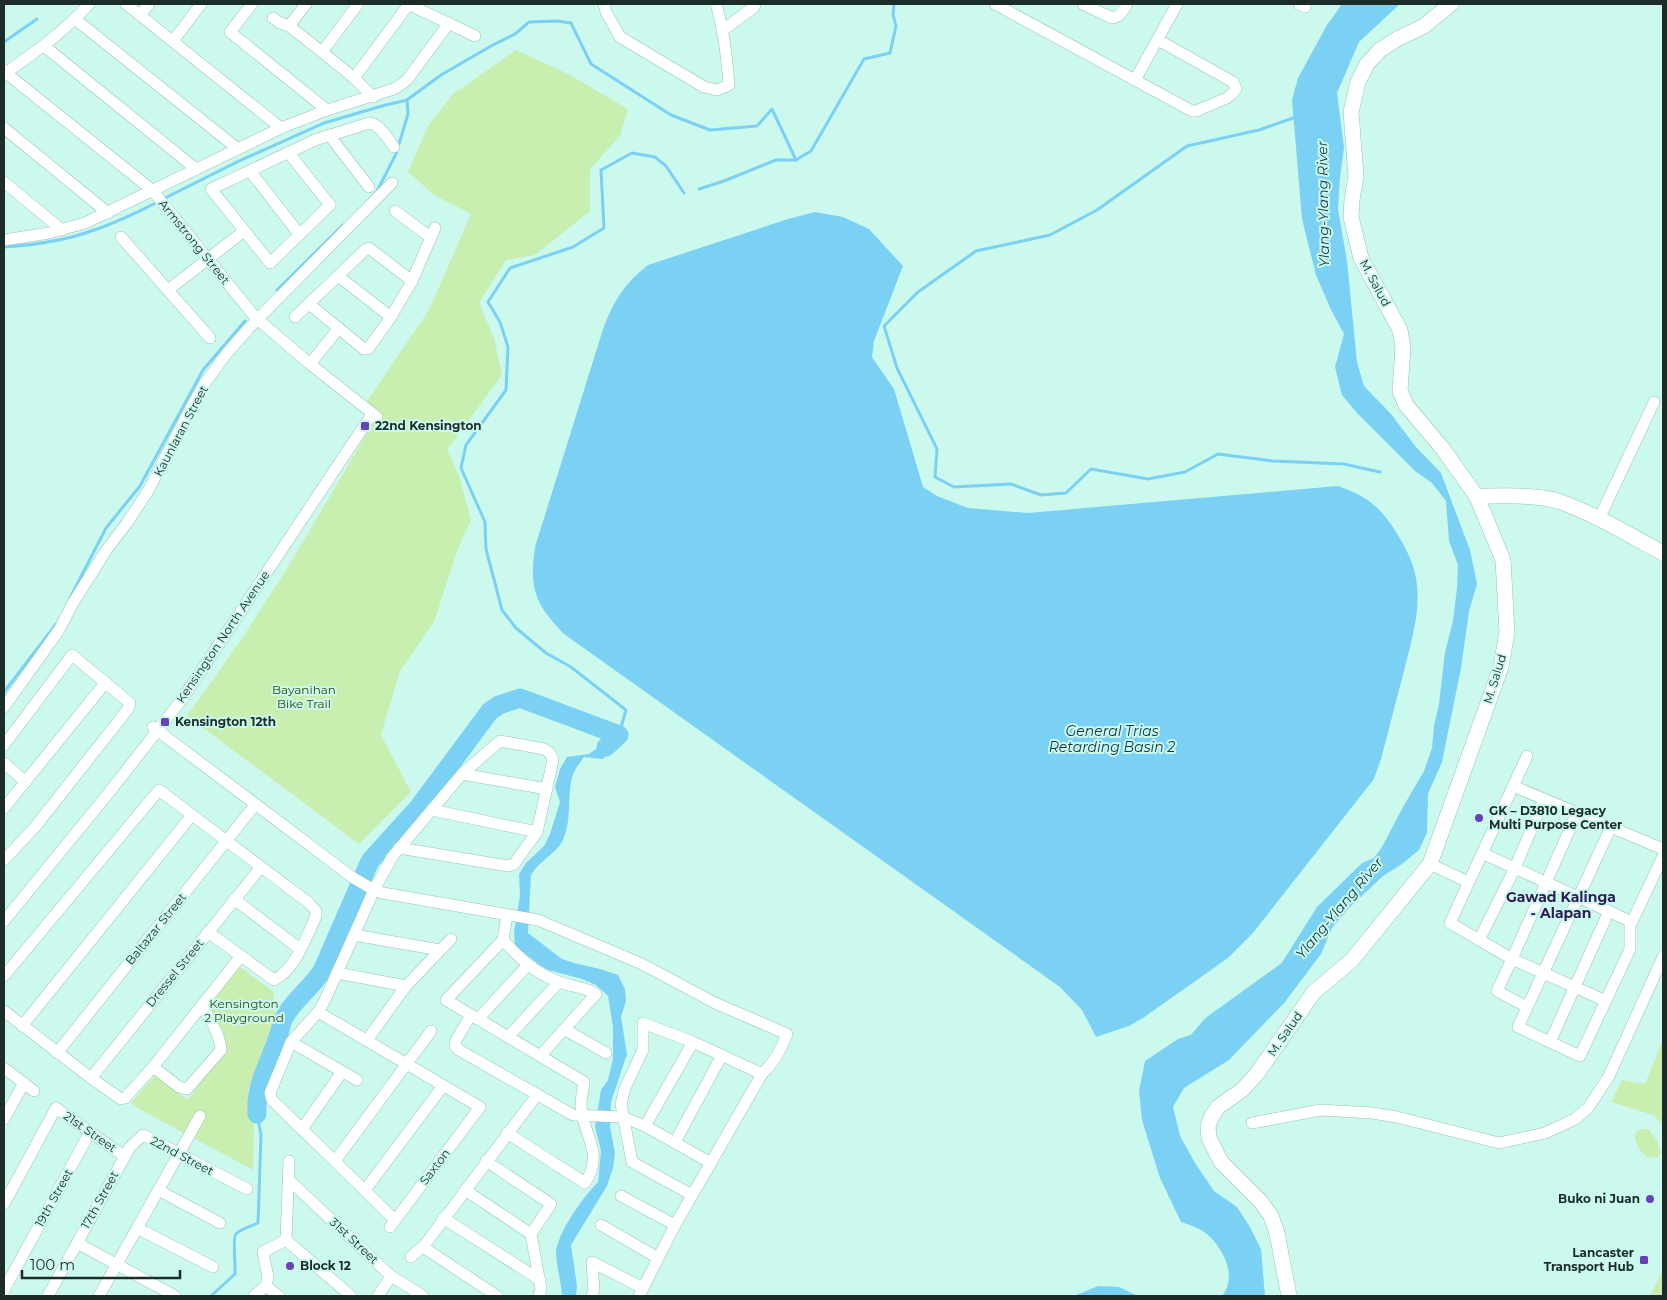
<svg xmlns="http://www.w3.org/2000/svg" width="1667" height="1300" viewBox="0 0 1667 1300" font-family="Montserrat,sans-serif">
<rect width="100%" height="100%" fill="#ccf9ee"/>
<g fill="#c8eeb0">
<path d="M516,50L570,75L628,109L620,136L590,169V211L535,255L506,260L479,303L494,338L502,375L447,450L459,476L471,520L457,551L434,622L400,671L381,735L411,792L359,844L187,716L241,640L288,567L379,413L366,403L429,310L471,214L434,195L408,172L428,126L453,94Z"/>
<path d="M240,967L274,992L275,1021L248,1091L254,1122L253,1170L141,1110L131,1103L155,1075L188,1100L226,1048L206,1005Z"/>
<path d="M1663,1040V1124L1653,1115L1611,1102L1622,1080L1645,1084Z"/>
<path d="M1642,1129H1648L1657,1140L1661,1153L1658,1157C1645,1161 1639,1150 1635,1139L1636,1132Z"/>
<path d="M1663,1270V1296H1650Z"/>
</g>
<g fill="#7bd1f3">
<path d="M1342,4H1400L1359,42L1337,93L1344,147L1340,178L1338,209L1347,261L1357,362L1364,386L1391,414L1416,447L1441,473L1470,550L1477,584L1469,611L1461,668L1442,762L1428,794L1427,833L1419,850L1402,864L1383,876L1349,908L1332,928L1321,954L1285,1002L1229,1060L1184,1088L1173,1107L1180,1136L1195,1163L1214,1191L1237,1207L1250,1227L1261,1249L1265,1296H1222C1237,1278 1225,1251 1209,1236C1202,1229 1191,1225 1181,1222L1160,1178L1142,1120L1139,1091L1145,1061L1178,1039L1212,1028L1251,1007L1263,993L1317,907L1362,863L1374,858L1382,847L1403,807L1424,771L1432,748L1434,726L1439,704L1445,652L1453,621L1457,588L1458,565L1449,541L1446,501L1432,483L1415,471L1357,413L1342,395L1335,367L1344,334L1331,310L1316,275L1302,219L1292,100L1298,78L1327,25Z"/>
<path d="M815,212L843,217L869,229L903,266L874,341L872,357L894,389L923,487L937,496L968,508L1028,513L1338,486C1366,496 1380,506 1396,532C1406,548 1415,565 1417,585C1420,614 1411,643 1404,671C1396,700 1389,730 1381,759L1374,779L1253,933L1228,958L1143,1018L1129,1026L1096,1037L1082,1010L1060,987L564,634C535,604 529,589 535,547L604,326C616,298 624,284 648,265L788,219Z"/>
<path d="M622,724L626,731L603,759L584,757C580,763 574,770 572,777C567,798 572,820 563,840C556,854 539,861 531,875L528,933L562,959L574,963L600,969L618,975L625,989L626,1001L621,1017L627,1054L611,1102L610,1127L615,1153L613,1168L607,1186L571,1245L577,1286L576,1296H562C561,1282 557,1268 556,1254C556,1234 584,1196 598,1182L601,1151L595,1127L601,1090L608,1080L613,1059V1027L608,996L596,985L582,979L548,970L541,966L515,946L514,932L520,896L519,874L526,863L544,846L550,834L560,802L555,787L560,769L567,757L589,754L603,744Z"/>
<path d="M1098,1286L1119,1287L1138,1296H1074Z"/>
</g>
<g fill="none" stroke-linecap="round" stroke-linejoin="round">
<g stroke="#7bd1f3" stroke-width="3">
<path d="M4,42L37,19"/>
<path d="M1296,117L1259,130L1187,146L1097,210L1050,235L976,251L918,292L884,326L897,368L937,449L935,477L954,487L1011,484L1041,495L1066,493L1091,469L1148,479L1185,472L1218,454L1273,461L1344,464L1380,472"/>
<path d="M699,189L724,181L776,160H796L811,151L864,59L890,53L896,26L893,14L894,4"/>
<path d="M377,191L396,154L408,114L407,100L441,75L491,46L515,34L529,22L557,21L571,23L591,64L671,115L710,130L757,126L772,109L796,160"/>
<path d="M163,199L239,161L324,123L382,106L407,100"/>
<path d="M4,247C34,245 65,241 94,230C116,223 137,212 158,202"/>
<path d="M277,290L343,225"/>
<path d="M70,598L106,528L140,486L203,370L245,321"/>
<path d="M4,692L57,623"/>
<path d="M621,727L626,710L571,667L546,653L516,628L502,610L486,549L485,522L461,468L466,445L506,390L508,347L500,322L488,302L510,268L573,247L604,228L601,170L632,153L655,157L666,166L684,193"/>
<path d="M211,1296L235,1274C236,1266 232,1238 236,1234C240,1229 252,1226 258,1223L261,1135L257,1114"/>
</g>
<g stroke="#7bd1f3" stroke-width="19">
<path d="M1192,1048L1212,1025L1287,971"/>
<path d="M257,1114C255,1085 269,1064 278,1037C281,1030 281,1022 285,1016C294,1000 311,988 322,971L370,861L418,808L490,711L499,705L520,698L619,735L606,747"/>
</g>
<g stroke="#97c2b8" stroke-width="12">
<g id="minor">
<path d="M126,4L281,128"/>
<path d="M252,4L230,32L327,110"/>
<path d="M408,4L475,36"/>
<path d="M604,4L606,12L620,37L704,87L717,90L729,85C727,58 724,30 716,4"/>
<path d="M995,4L1192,111H1196L1227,98L1232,94L1236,89L1233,82L1158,40"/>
<path d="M1083,4L1112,18C1120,17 1123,11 1127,4"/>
<path d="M1299,4L1305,7"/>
<path d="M140,15L149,4"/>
<path d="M273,18L280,23L289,26L322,52L354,78L373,97"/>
<path d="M75,19L238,149"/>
<path d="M289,26L306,4"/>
<path d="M722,31L755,6V4"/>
<path d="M173,41L201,4"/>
<path d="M44,46L196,169"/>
<path d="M322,52L358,4"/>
<path d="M6,73L152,190L255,317L310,364L377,417"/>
<path d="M4,74C34,53 64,32 89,4"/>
<path d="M354,78L409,4"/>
<path d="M1135,80L1177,4"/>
<path d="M4,128L108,213"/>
<path d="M329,135L369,187"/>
<path d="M288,152L330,205L270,263L211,189L315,140L369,123C380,124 388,139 394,147"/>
<path d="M250,171L299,234"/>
<path d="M4,182L62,230"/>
<path d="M395,211L430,237"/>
<path d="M121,237L210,338"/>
<path d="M4,240L49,233L85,223L281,128L327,110L394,89L407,80L449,23"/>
<path d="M338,276L391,317"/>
<path d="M168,290L244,231"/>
<path d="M309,304L364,349H368L391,317L412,281L435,228"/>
<path d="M295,317L366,249L369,248L412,281"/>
<path d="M310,364L339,328"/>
<path d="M1599,519L1654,402"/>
<path d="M4,707L59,630L73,603L107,549L127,523L148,491L192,406L205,383L227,353L249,328L392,183"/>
<path d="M153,727L352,877L374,890L383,893L538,920L642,964L715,1003L787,1034C781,1050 774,1063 762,1074L675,1225L639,1296"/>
<path d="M4,745L72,655L130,703L128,709L35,827L4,860"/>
<path d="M1527,756L1450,923L1512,959L1606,1001"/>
<path d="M4,763L26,782"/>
<path d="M462,774L547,789"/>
<path d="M1513,786L1663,849"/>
<path d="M4,808L106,682"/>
<path d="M432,810L537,832"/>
<path d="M1611,827L1518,1027L1580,1056L1630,949V926L1663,856"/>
<path d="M1482,853L1632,922"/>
<path d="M1430,864L1468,882"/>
<path d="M234,899L300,949"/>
<path d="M507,915L503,940L446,1000L584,1082C583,1090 581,1098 581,1106C583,1136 605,1153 585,1183L507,1133"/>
<path d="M4,921L111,790L183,698L372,414"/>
<path d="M354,935L440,950"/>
<path d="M503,940C519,958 535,973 559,982C572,987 583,986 596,994L540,1056"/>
<path d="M1479,940L1515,868L1544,799"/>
<path d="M337,973L406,986"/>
<path d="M4,976L159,790L309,903L316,911V916C307,936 295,970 274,980L208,932"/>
<path d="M1527,1007L1497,991L1512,959L1577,813"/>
<path d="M4,1011L91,1078L121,1099L125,1098L153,1067L241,956"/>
<path d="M318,1012L480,1107L390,1227"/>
<path d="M471,1015L456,1040L455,1046L459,1050L573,1115L623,1117L645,1126L711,1163"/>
<path d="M478,1019L528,965"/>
<path d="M22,1026L192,815"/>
<path d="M564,1029L606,1053"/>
<path d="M508,1037L559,982"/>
<path d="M367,1040L406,986L451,939"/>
<path d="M291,1042L357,1080"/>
<path d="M1550,1042L1609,911"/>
<path d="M57,1053L255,805"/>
<path d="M153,1067L179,1087L187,1089L221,1050C220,1034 210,1019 202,1006"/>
<path d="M4,1068L34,1091"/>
<path d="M91,1078L261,867"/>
<path d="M4,1119L24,1083"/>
<path d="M1252,1123L1320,1110L1372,1113L1397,1117L1499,1143L1545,1133L1575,1119L1588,1108L1594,1099L1609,1076L1663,957"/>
<path d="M645,1126L693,1042"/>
<path d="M302,1129L342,1072"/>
<path d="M675,1142L721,1057"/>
<path d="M335,1161L431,1031"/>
<path d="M486,1161L551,1204L531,1234L541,1289L539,1296"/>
<path d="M289,1180L391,1276L423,1296"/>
<path d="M158,1190L220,1223"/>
<path d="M365,1190L443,1086"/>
<path d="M465,1190L531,1234"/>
<path d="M692,1195L632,1162L621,1104L625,1088L643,1050V1023L693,1042L762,1074"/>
<path d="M621,1196L675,1225"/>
<path d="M4,1204L56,1108L124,1156"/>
<path d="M443,1218L540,1280"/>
<path d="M395,1220L272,1100L270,1093L291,1042L318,1012L324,1002L374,890L392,857L462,774L500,741L544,749L550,753L553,760L537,832L514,864L508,866L399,848"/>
<path d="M601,1225L658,1258"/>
<path d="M137,1228L213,1267"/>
<path d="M286,1240L351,1296"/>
<path d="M77,1243L175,1296"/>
<path d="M423,1247L497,1296"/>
<path d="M411,1257L415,1253L423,1247L537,1095"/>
<path d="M266,1286L279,1296"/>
<path d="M4,1290L90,1132"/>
<path d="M48,1296L130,1147L143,1135L247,1189"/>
<path d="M99,1296L200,1116"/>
<path d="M254,1296L266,1286L268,1277L263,1252L286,1240L289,1161"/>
<path d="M378,1296L391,1276"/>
<path d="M592,1296L594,1291L592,1262L643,1288"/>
</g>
</g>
<g stroke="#97c2b8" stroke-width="16">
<g id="tertiary">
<path d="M1477,497C1498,495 1538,495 1558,501C1595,514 1629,535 1663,553"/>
<path d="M1289,1296L1277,1233L1271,1216L1261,1202L1221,1162L1209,1138L1208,1126L1212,1116L1218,1107L1242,1090L1256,1075L1314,992L1352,960L1430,864L1501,667L1507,632L1503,560L1477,497L1443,449L1406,405L1400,391L1403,347L1400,330L1361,258L1351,217L1352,200L1356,176L1351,112L1358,82L1367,64L1380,50L1397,39L1424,26L1451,4"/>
</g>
</g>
<use href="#minor" stroke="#fff" stroke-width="11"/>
<use href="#tertiary" stroke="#fff" stroke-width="15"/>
</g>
<g fill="#6a40b8" stroke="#ccf9ee" stroke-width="2">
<rect x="360" y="421" width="10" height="10" rx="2.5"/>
<rect x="160" y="717" width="10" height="10" rx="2.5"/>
<circle cx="1479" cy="818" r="5"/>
<circle cx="1650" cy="1199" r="5"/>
<rect x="1639" y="1255" width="10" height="10" rx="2.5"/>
<circle cx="290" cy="1266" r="5"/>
</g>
<g text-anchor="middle" stroke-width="4" stroke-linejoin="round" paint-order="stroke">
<g font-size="12" fill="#1c2d29" stroke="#ccf9ee">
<text transform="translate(194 242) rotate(51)" y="4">Armstrong Street</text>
<text transform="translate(1375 283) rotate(62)" y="4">M. Salud</text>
<text transform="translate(181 431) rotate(-62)" y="4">Kaunlaran Street</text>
<text transform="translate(223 637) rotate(-56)" y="4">Kensington North Avenue</text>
<text transform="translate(1495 679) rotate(-73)" y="4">M. Salud</text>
<text transform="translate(156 929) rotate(-51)" y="4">Baltazar Street</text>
<text transform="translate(175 973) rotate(-51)" y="4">Dressel Street</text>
<text transform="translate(1285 1034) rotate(-55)" y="4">M. Salud</text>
<text transform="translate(90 1132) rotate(35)" y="4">21st Street</text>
<text transform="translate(182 1156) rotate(28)" y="4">22nd Street</text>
<text transform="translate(435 1167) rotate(-53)" y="4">Saxton</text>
<text transform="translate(54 1198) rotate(-61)" y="4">19th Street</text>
<text transform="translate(100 1200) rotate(-61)" y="4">17th Street</text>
<text transform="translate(354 1241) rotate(43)" y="4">31st Street</text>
</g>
<g font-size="12" font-weight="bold" fill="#1c2d29" stroke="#ccf9ee" text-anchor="start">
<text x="375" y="430">22nd Kensington</text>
<text x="175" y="726">Kensington 12th</text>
<text x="1489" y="815">GK – D3810 Legacy<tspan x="1489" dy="14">Multi Purpose Center</tspan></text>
<text x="1640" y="1203" text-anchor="end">Buko ni Juan</text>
<text x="1634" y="1257" text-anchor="end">Lancaster<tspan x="1634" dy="14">Transport Hub</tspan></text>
<text x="300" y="1270">Block 12</text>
</g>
<g font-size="12" fill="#2a4b07" stroke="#ccf9ee">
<text x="304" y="694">Bayanihan<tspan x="304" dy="14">Bike Trail</tspan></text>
<text x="244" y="1008">Kensington<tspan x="244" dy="14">2 Playground</tspan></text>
</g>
<g font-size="14" font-style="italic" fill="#0e3644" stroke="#ccf9ee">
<text transform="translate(1323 204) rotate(-91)" y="5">Ylang-Ylang River</text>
<text x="1112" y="736">General Trias<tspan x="1112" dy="16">Retarding Basin 2</tspan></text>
<text transform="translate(1339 908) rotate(-50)" y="5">Ylang-Ylang River</text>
</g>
<g font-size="14" font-weight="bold" fill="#2f1c56" stroke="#ccf9ee">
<text x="1561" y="902">Gawad Kalinga<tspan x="1561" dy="16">- Alapan</tspan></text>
</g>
</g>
<rect width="1667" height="1300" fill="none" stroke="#1c2d29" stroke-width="10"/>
<path d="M22 1270v8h158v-8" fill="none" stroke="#1c2d29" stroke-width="2.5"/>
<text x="30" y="1270" font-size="15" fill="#1c2d29" stroke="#ccf9ee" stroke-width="4" paint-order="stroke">100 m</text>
</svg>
